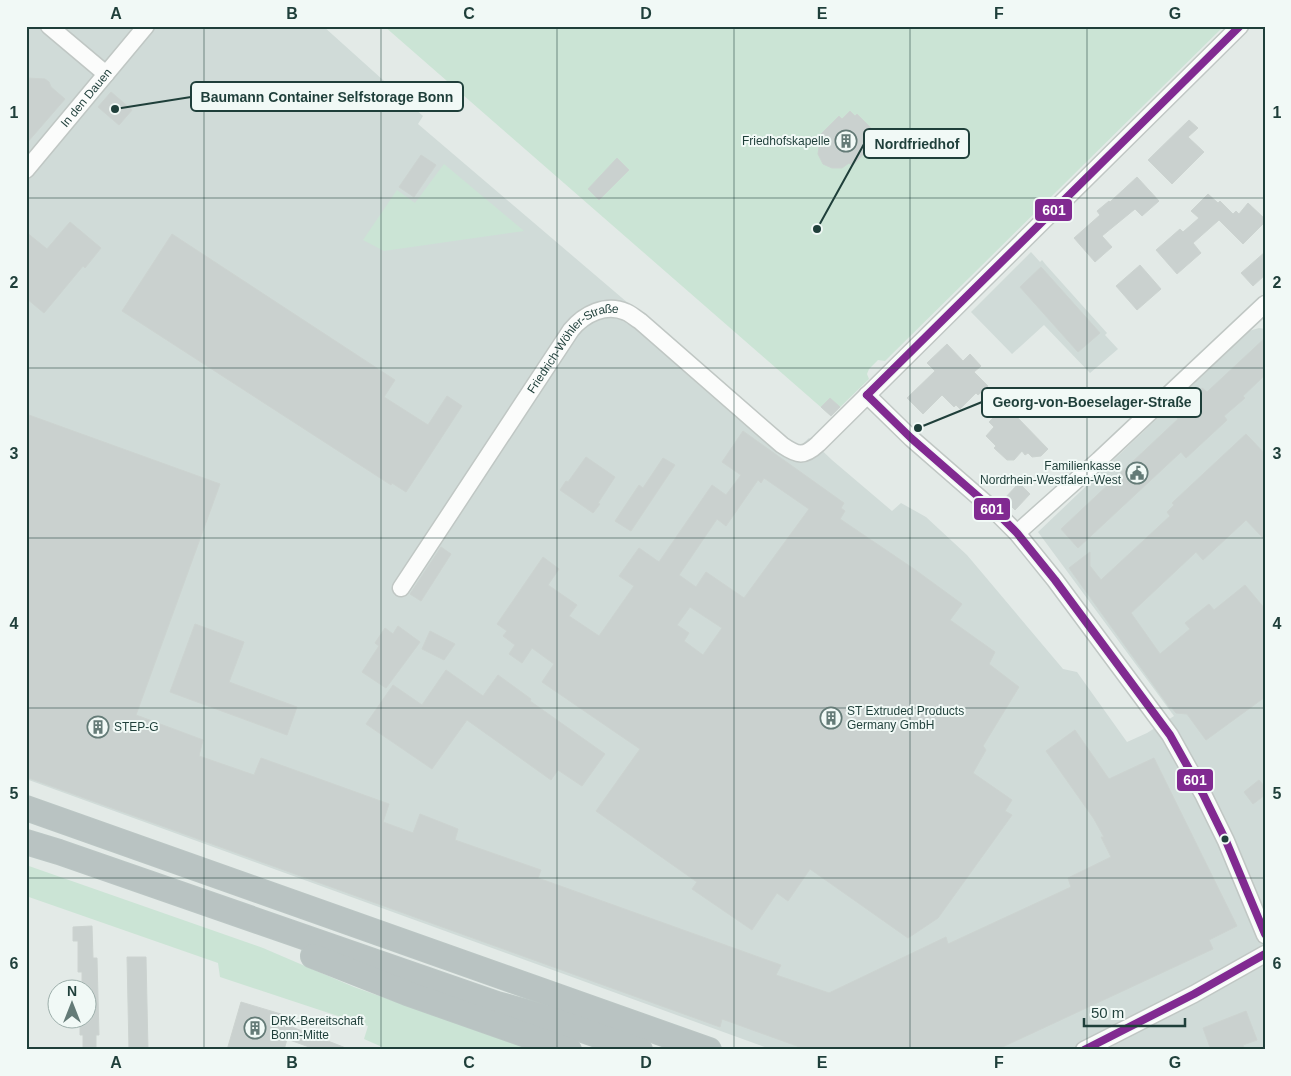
<svg xmlns="http://www.w3.org/2000/svg" width="1291" height="1076" viewBox="0 0 1291 1076" font-family="Helvetica,sans-serif">
<rect width="100%" height="100%" fill="#e3eae7"/>
<g fill="#d0dbd8">
<path d="M26,26H323L423,116L418,124L798,448L809,438L832,460L892,511L901,503L926,517L967,555L1063,669L1077,672L1127,742L1147,733L1174,716L1038,532L1249,331L1259,328L1265,329V1050H773L26,779Z"/>
<path d="M1031,252L1040,262L1042,260L1046,265L1107,333L1105,335L1118,349L1090,373L1044,325L1012,354L971,312Z"/>
</g>
<g fill="#cbe4d5">
<path d="M384,26H1224L885,361L878,360L869,369L867,374L869,379L831,416Z"/>
<path d="M444,164L524,231L384,251L363,240L397,190L415,203Z"/>
<path d="M26,865L263,948L354,987L532,1050H389L364,1039L368,1026L220,977L218,963L26,896Z"/>
</g>
<g fill="#cad1cf" stroke="#ccd3d0" fill-rule="evenodd">
<path d="M26,78L45,79L49,82L51,87L65,99L26,144Z"/>
<path d="M111,92L132,110L119,125L98,107Z"/>
<path d="M850,111L855,116L857,114L871,128L869,131L875,136L868,144L871,146L852,166L849,163L842,168H832L823,164L818,154L821,134L839,116L842,119Z"/>
<path d="M1189,120L1198,128L1188,137L1204,152L1172,184L1148,160Z"/>
<path d="M421,155L436,165L414,197L399,187Z"/>
<path d="M617,158L629,170L599,200L588,189Z"/>
<path d="M1137,177L1159,201L1142,216L1135,209L1102,236L1112,247L1095,262L1074,238L1100,215L1097,211L1109,201L1110,202Z"/>
<path d="M1208,194L1218,203L1220,201L1233,214L1236,211L1239,214L1248,203L1265,219V222L1243,244L1219,220L1193,243L1201,253L1177,274L1156,250L1180,229L1183,232L1199,218L1191,211Z"/>
<path d="M70,222L101,248L85,268L83,266L44,313L26,298V232L47,249Z"/>
<path d="M172,234L395,380L384,397L428,425L447,396L462,406L406,492L392,483L391,485L122,311Z"/>
<path d="M1265,252V275L1253,286L1241,273Z"/>
<path d="M1140,265L1161,289L1137,310L1116,286Z"/>
<path d="M1041,267L1100,333L1078,352L1020,287Z"/>
<path d="M1265,338V375L1243,396L1245,398L1224,416L1227,420L1186,458L1181,452L1078,548L1061,529L1178,419L1174,414L1202,388L1207,392Z"/>
<path d="M947,344L963,361L970,354L981,366L974,372L988,386L978,395L976,393L960,409L956,405L954,407L942,395L923,414L907,398L935,371L927,363Z"/>
<path d="M830,398L840,407L831,416L821,407Z"/>
<path d="M1008,403L1018,412L1015,415L1048,449L1041,456L1032,457L1028,453L1025,455L1022,451L1014,460H1007L994,448L996,446L986,436L994,427L989,422Z"/>
<path d="M26,414L220,484L136,715L203,740L199,756L254,775L261,758L389,804L383,822L413,833L420,814L458,829L455,840L541,870L538,878L781,965L776,975L829,993L946,937L948,944L1071,887L1068,878L1111,857L1101,837H1104L1094,819L1046,751L1075,730L1109,779L1154,758L1237,926L1209,940L1213,949L996,1050H808L722,1019L720,1027L26,777Z"/>
<path d="M743,431L844,503L841,508L845,511L840,519L914,569L962,604L950,620L995,652L989,664L1019,687L983,746L986,750L973,773L1012,800L1005,811L1012,815L938,918L908,938L810,869L788,901L777,893L752,930L692,889L697,882L596,811L640,749L542,682L554,664L532,648L522,663L509,654L515,645L503,636L507,631L497,624L543,557L559,569L548,585L577,605L569,616L599,636L634,586L619,576L639,548L659,562L712,485L726,495L741,475L722,462ZM764,478L809,509L744,598L706,572L696,587L679,575L717,519L726,526L758,480L761,483ZM690,607L722,628L703,655L684,641L689,633L677,625Z"/>
<path d="M1246,434L1265,454V540L1246,520L1203,560L1196,552L1131,613L1160,654L1190,629L1185,623L1209,604L1214,610L1245,585L1265,609V697L1206,740L1187,714L1176,713L1171,707L1170,708L1069,568L1090,552V566L1101,580L1170,516L1167,512L1174,505L1172,503Z"/>
<path d="M586,457L615,477L598,503L600,504L593,513L560,490L566,481L568,482Z"/>
<path d="M663,458L675,465L631,531L615,521L639,485L643,488Z"/>
<path d="M1019,483L1030,494L1015,510L1004,499Z"/>
<path d="M441,547L451,554L421,601L410,594Z"/>
<path d="M195,624L244,642L229,682L297,707L287,735L170,692Z"/>
<path d="M398,626L420,642L386,688L362,672L379,646L375,643L385,628L393,634Z"/>
<path d="M430,631L455,644L444,660L422,649Z"/>
<path d="M446,670L483,696L498,675L531,699L530,701L605,754L582,786L558,770L551,780L467,720L432,769L366,724L393,685L422,705Z"/>
<path d="M1259,780L1265,787V795L1253,804L1244,792Z"/>
<path d="M92,926L93,958H97L99,1035H96V1050H83V1035H80V1021L88,1018V988H82V972H78V941H73V927Z"/>
<path d="M127,957H146L148,1050H129Z"/>
<path d="M241,1002L281,1014L279,1022L351,1050H311L312,1048L287,1039L284,1050H227Z"/>
<path d="M1246,1011L1257,1040L1243,1045L1245,1050H1211L1203,1028Z"/>
</g>
<g fill="none" stroke-linecap="round" stroke-linejoin="round">
<g stroke="#c0c7c4" stroke-width="19">
<g id="minor">
<path d="M49,26L106,74"/>
<path id="s1" d="M26,170L146,26"/>
<path d="M867,395L911,438L997,513L1017,533L1055,580L1170,735L1203,794L1226,841L1265,935"/>
<path d="M1017,533L1099,460L1265,304"/>
<path id="s2" d="M401,588L571,330C584,314 606,303 626,312C631,314 635,318 640,321L782,445C798,456 804,457 818,444L1240,26"/>
<path d="M1084,1050L1194,994L1265,954"/>
</g>
</g>
<g stroke="#bbc6c4" stroke-width="26">
<g id="highway">
<path d="M26,808L709,1050"/>
<path d="M26,842L59,852L497,1004L551,1019L640,1050"/>
<path d="M313,956L407,993L569,1050"/>
</g>
</g>
<use href="#minor" stroke="#fbfcfb" stroke-width="16"/>
<use href="#highway" stroke="#b9c3c2" stroke-width="24"/>
<g stroke="#f1f9f6" stroke-width="11">
<g id="bus-1">
<path d="M867,395L911,438L997,513L1017,533L1055,580L1170,735L1203,794L1226,841L1265,934"/>
<path d="M867,395L1240,26"/>
<path d="M1084,1050L1194,994L1265,954"/>
</g>
</g>
<use href="#bus-1" stroke="#812a91" stroke-width="8"/>
</g>
<path fill="none" stroke="#1f3f3a" stroke-width="1" stroke-opacity="0.55" d="M204,26V1050M381,26V1050M557,26V1050M734,26V1050M910,26V1050M1087,26V1050M26,198H1265M26,368H1265M26,538H1265M26,708H1265M26,878H1265"/>
<defs>
<g id="building-ring" transform="scale(1.125)"><circle r="9.5" fill="#f1f9f6" stroke="#647b77" stroke-width="1.5"/><path d="M-4-6H4V6H1V3H-1V6H-4ZM-2.5-4.3h1.7v1.8h-1.7ZM.8-4.3h1.7v1.8H.8ZM-2.5-1h1.7V.8h-1.7ZM.8-1h1.7V.8H.8Z" fill="#647b77"/></g>
<g id="civic-ring" transform="scale(1.125)"><circle r="9.5" fill="#f1f9f6" stroke="#647b77" stroke-width="1.5"/><path d="M-.6-6.5H3V-4.5H.6V-3L4-1V1h2V6H-6V1h2V-1L-.6-3ZM-1.2 2.5V6h2.4V2.5Z" fill="#647b77"/></g>
</defs>
<g fill-rule="evenodd">
<use href="#building-ring" x="846" y="141"/>
<use href="#civic-ring" x="1137" y="473"/>
<use href="#building-ring" x="831" y="718"/>
<use href="#building-ring" x="98" y="727"/>
<use href="#building-ring" x="255" y="1028"/>
</g>
<circle fill="#1f3f3a" stroke="#f1f9f6" stroke-width="2" cx="1225" cy="839" r="4.5"/>
<g text-anchor="middle" stroke-width="4" stroke-linejoin="round" paint-order="stroke">
<g font-size="12" fill="#1f3f3a" stroke="#f1f9f6">
<text dy="4" stroke="none"><textPath href="#s1" startOffset="94">In den Dauen</textPath></text>
<text dy="4" stroke="none"><textPath href="#s2" startOffset="299">Friedrich-Wöhler-Straße</textPath></text>
</g>
<g font-size="12" fill="#1f3f3a" stroke="#f1f9f6" text-anchor="start">
<text x="830" y="145" text-anchor="end">Friedhofskapelle</text>
<text x="1121" y="470" text-anchor="end">Familienkasse<tspan x="1121" dy="14">Nordrhein-Westfalen-West</tspan></text>
<text x="847" y="715">ST Extruded Products<tspan x="847" dy="14">Germany GmbH</tspan></text>
<text x="114" y="731">STEP-G</text>
<text x="271" y="1025">DRK-Bereitschaft<tspan x="271" dy="14">Bonn-Mitte</tspan></text>
</g>
</g>
<path fill="none" stroke="#1f3f3a" stroke-width="2" d="M115 109L191 97M817 229L864 144M918 428L982 402"/>
<g fill="#1f3f3a" stroke="#f1f9f6" stroke-width="2">
<circle cx="115" cy="109" r="5"/>
<circle cx="817" cy="229" r="5"/>
<circle cx="918" cy="428" r="5"/>
</g>
<g fill="#f1f9f6" stroke="#1f3f3a" stroke-width="2">
<rect x="191" y="82" width="272" height="29" rx="5"/>
<rect x="864" y="129" width="105" height="29" rx="5"/>
<rect x="982" y="388" width="219" height="29" rx="5"/>
</g>
<g font-size="14" text-anchor="middle" font-weight="bold" fill="#1f3f3a">
<text x="327" y="102">Baumann Container Selfstorage Bonn</text>
<text x="917" y="149">Nordfriedhof</text>
<text x="1092" y="407">Georg-von-Boeselager-Straße</text>
</g>
<g stroke="#f1f9f6" stroke-width="2">
<rect x="1034" y="198" width="39" height="24" rx="5" fill="#812a91"/>
<rect x="973" y="497" width="38" height="24" rx="5" fill="#812a91"/>
<rect x="1176" y="768" width="38" height="24" rx="5" fill="#812a91"/>
</g>
<g font-size="14" text-anchor="middle" font-weight="bold" fill="#fff">
<text x="1054" y="215">601</text>
<text x="992" y="514">601</text>
<text x="1195" y="785">601</text>
</g>
<rect width="1291" height="1076" fill="none" stroke="#f1f9f6" stroke-width="55"/>
<g transform="translate(72 1004)"><circle r="24" fill="#f1f9f6" stroke="#9dafab"/>
<path d="M0-4L9 19L0 12L-9 19Z" fill="#647b77"/>
<text y="-8" font-size="14" font-weight="bold" text-anchor="middle" fill="#1f3f3a">N</text>
</g>
<path d="M1084 1018v8h101v-8" fill="none" stroke="#1f3f3a" stroke-width="2.5"/>
<text x="1091" y="1018" font-size="15" fill="#1f3f3a" stroke="#f1f9f6" stroke-width="4" paint-order="stroke">50 m</text>
<rect x="28" y="28" width="1236" height="1020" fill="none" stroke="#1f3f3a" stroke-width="2"/>
<g font-size="16" text-anchor="middle" font-weight="bold" fill="#1f3f3a">
<text x="116" y="19">A</text>
<text x="292" y="19">B</text>
<text x="469" y="19">C</text>
<text x="646" y="19">D</text>
<text x="822" y="19">E</text>
<text x="999" y="19">F</text>
<text x="1175" y="19">G</text>
<text x="14" y="118">1</text>
<text x="1277" y="118">1</text>
<text x="14" y="288">2</text>
<text x="1277" y="288">2</text>
<text x="14" y="459">3</text>
<text x="1277" y="459">3</text>
<text x="14" y="629">4</text>
<text x="1277" y="629">4</text>
<text x="14" y="799">5</text>
<text x="1277" y="799">5</text>
<text x="14" y="969">6</text>
<text x="1277" y="969">6</text>
<text x="116" y="1068">A</text>
<text x="292" y="1068">B</text>
<text x="469" y="1068">C</text>
<text x="646" y="1068">D</text>
<text x="822" y="1068">E</text>
<text x="999" y="1068">F</text>
<text x="1175" y="1068">G</text>
</g>
</svg>
